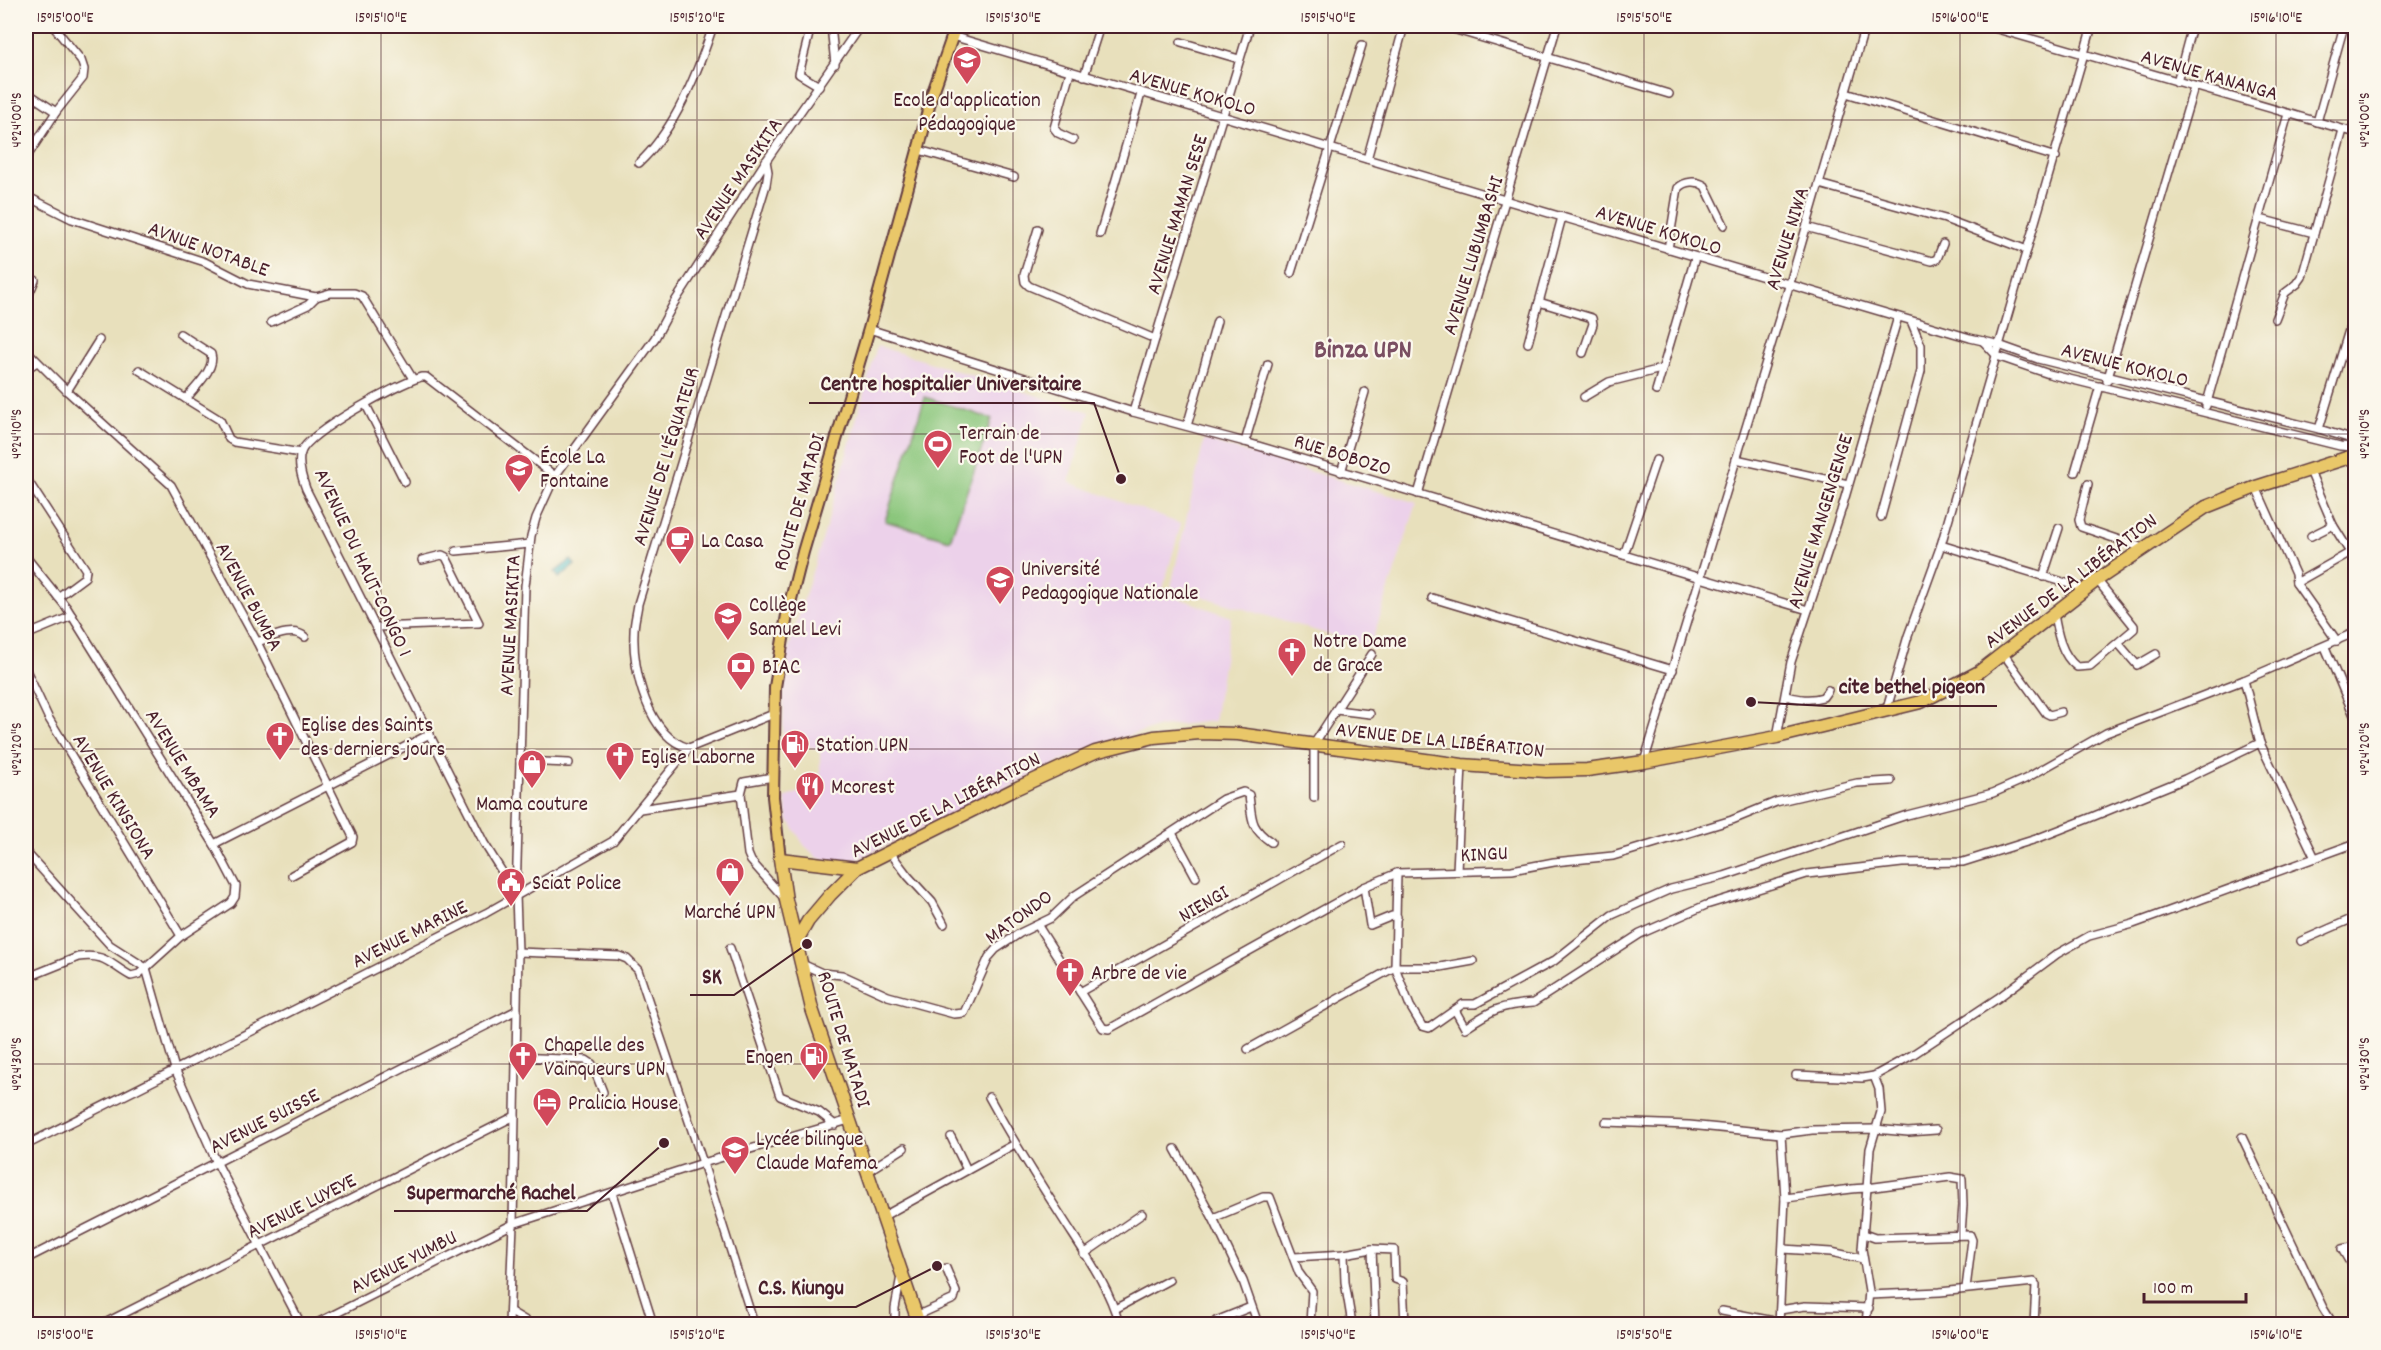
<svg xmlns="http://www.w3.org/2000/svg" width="2381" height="1350" viewBox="0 0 2381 1350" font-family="Dekko,sans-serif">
<rect width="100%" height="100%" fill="#fbf7ec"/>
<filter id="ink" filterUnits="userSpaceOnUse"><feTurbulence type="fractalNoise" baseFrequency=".0167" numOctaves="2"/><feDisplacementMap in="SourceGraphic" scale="12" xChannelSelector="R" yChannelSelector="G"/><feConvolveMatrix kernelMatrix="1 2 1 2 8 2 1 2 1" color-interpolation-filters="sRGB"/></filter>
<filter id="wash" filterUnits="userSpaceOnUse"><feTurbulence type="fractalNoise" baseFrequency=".008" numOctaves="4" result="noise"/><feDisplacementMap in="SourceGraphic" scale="24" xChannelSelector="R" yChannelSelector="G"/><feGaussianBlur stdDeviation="1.35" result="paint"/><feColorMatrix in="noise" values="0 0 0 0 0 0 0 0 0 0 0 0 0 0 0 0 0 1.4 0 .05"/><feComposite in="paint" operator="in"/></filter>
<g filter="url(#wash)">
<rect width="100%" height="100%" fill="#e8e0bc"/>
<g fill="#ecd1ea">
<path d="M877,346L1090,412L1069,482L1181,524L1162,592L1231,617L1214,721L1159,727L1098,744L856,860L837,862L818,858L804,845L788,819L785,798L820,784V750L783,738L784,678L789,647L828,521Z"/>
<path d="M1204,440L1417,503L1370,647L1171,587Z"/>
</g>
<path fill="#8ac67c" stroke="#6a7254" stroke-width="1.5" d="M925,397L992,419L950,540L885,521Z"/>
<path fill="#4ab9c1" stroke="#4a6c76" stroke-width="1.5" d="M571,560L575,565L559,578L555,572Z"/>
</g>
<g filter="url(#ink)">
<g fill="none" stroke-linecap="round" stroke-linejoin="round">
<g stroke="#623c41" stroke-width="10">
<g id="street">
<path d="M811,26L799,74L819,86"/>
<path d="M831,26L835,64"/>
<path d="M1443,26L1669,94"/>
<path d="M1987,26L2356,133"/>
<path d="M952,36C1291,139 1631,236 1970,338L1996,344L2038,359L2319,429L2348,438L2356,448"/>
<path d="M1181,42L1239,59"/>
<path d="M1070,72L1054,128L1058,133L1073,140"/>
<path d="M1084,76L1100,26"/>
<path d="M2177,82L2192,26"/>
<path d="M26,92L56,112"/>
<path d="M1846,93L2056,157"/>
<path d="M2317,122L2344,26"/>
<path d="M919,150L1014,177"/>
<path d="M26,158L56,112L83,78L84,69L81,60L53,26"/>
<path d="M1367,159L1404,26"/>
<path d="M639,163C675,130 698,72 713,26"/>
<path d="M1819,184L1945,219L2027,250"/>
<path d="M26,196L72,219L205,262L248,284L316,297L330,293H354L362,296L413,379"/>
<path d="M2260,219L2314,233"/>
<path d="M1806,227L1932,261L1937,259L1943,244"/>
<path d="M1038,229L1024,275L1025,282L1029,286L1155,339"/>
<path d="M1100,234L1141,94"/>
<path d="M1668,249L1678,188C1685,181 1696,180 1705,186L1724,225"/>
<path d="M1291,273L1362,45"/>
<path d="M26,301L35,280"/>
<path d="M1539,302L1592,318L1593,324L1583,353"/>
<path d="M2275,319L2285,293L2297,284L2302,277L2343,130"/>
<path d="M271,322L308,305L316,297"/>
<path d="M869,329L1133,412L1245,442L1808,610"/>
<path d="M180,334L211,354C216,369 195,387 186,399"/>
<path d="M1983,341L1997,356L2049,374L2340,446L2354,447"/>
<path d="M1528,343L1562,217"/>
<path d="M26,350L67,391L171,485L257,642L353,837L352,842L292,875"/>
<path d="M26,369L37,362"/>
<path d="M139,370L220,420L229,439L234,442L301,453"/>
<path d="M2107,381L2194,87"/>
<path d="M67,391L99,340"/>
<path d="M1656,391L1695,258"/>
<path d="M1584,397L1609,382L1661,369"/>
<path d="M366,405L405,482"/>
<path d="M2206,406L2288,114"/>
<path d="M1133,412L1250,26"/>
<path d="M1187,426L1217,321"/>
<path d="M2319,429L2356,307"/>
<path d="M1245,442L1268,364"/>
<path d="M1736,459L1848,484"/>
<path d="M2310,471L2333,525L2356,562"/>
<path d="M1341,472L1365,392"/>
<path d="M2075,472L2100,386"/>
<path d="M26,478L86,570L85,577L58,597"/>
<path d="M2088,484L2079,520L2081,527L2143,548"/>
<path d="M2256,487L2295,574L2296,583L2337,641"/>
<path d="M1418,494L1557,26"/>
<path d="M1881,517L1921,371V345L1911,321"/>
<path d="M2311,536L2333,525"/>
<path d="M1941,545L2086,589"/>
<path d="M456,551L530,544"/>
<path d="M1624,555L1656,460"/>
<path d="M26,557L67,608L214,844L236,886L235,897L231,903L181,936L139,974L131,976C109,964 106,953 78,957L26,978"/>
<path d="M2043,577L2059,528"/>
<path d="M2296,583L2349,553"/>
<path d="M1432,598L1673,670"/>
<path d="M2054,614C2057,632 2061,655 2077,667L2090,666L2134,629V626L2097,580"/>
<path d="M377,627L479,623L446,557L442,555L422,560"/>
<path d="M26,635L72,616"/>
<path d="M257,642C270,638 293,626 305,637"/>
<path d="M2118,643L2137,665L2156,654"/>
<path d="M2325,647L2356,720"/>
<path d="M2003,653L2046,713L2050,715L2061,712"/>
<path d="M26,670L48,717L181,936"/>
<path d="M2244,680L2260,743L2315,858"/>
<path d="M1786,696C1799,699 1810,701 1823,697L1828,690"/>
<path d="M1336,710L1370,714"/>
<path d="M1886,712L1908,636L1941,545L2092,26"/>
<path d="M1777,737L1791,662L1841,511L1898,317"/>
<path d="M689,748C648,737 632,669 634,632C634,622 637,613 638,604L766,185L768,172L766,161"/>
<path d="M520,761L569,763"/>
<path d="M1644,762L1790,283L1865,26"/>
<path d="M773,777L744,782L741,794L748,854L751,861L784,898"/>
<path d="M1314,798V744L1372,654"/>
<path d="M640,809L741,794"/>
<path d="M1172,833L1196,877"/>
<path d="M214,844L430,734"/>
<path d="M889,851L908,876L932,902L944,924"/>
<path d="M26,852L110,945L146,968L175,1069L217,1163L301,1324"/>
<path d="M1457,871L1462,765"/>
<path d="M1397,873L1395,967L1410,1006L1422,1026L1429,1028L1463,1004H1475L1554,961L1612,915L1671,889L1724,876L1907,815L1993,793L2025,779L2106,733L2244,680L2356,632"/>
<path d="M1364,887L1370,925L1392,916L1397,917"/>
<path d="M516,894L484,843L306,489C302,478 297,463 301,452C310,431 398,384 421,377H426L555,476"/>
<path d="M1038,926L1103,1028L1109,1029L1364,887L1397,873L1512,870L1554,862L1613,856L1732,820L1776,802L1857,783L1891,781"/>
<path d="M2301,941L2356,917"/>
<path d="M730,948L780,1096L819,1112L835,1125"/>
<path d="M518,952L619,956L627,959L638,970L703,1163L754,1324"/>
<path d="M800,963L822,973L842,975L888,996L954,1014L964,1013L989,957L996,949L1020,933L1051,918L1074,896L1223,799L1243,792L1249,795C1252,819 1250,828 1271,842"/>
<path d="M1080,992L1342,844"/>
<path d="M1455,1010L1465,1028C1491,1010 1501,1005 1533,1003L1640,934L1706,905L1807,874L1902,863L1963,862L2036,839L2087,819L2185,779L2260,743"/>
<path d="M1248,1049L1395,967H1440L1473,961"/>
<path d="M516,1057L586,1060L592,1064L603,1092"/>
<path d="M1796,1075L1862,1078L1874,1076L1912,1055L1998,998L2057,954L2089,936L2133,924L2356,843"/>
<path d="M1874,1076L1879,1089L1881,1112L1870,1149L1867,1188L1950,1177L1962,1179L1963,1205L1961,1234"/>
<path d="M989,1097C1012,1139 1037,1179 1063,1219C1084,1252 1109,1286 1119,1324"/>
<path d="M1606,1122L1689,1125L1781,1134L1812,1130L1875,1129L1908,1132L1936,1130"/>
<path d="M1781,1134L1785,1198"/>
<path d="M951,1137L967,1170"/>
<path d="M2242,1137L2323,1308L2333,1324"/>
<path d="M26,1145L486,913L613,841L689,748L776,713"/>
<path d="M1175,1149L1213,1218L1243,1281L1258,1324"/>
<path d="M866,1172L904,1148"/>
<path d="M612,1193L653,1324"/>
<path d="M882,1217L1015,1144"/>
<path d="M1213,1218L1263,1197H1270L1299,1273L1312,1291L1310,1324"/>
<path d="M1864,1234L1875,1238L1970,1235L1972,1240L1966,1288"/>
<path d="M2356,1246L2342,1249L2356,1273"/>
<path d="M1372,1249L1394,1250L1395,1279L1403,1282L1405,1324"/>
<path d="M1783,1249L1831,1252L1863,1259"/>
<path d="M1084,1254L1142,1214"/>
<path d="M1344,1254L1372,1249L1375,1324"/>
<path d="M1294,1257L1344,1254L1345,1282L1352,1324"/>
<path d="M26,1259L517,1010"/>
<path d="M1869,1295L1940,1292L2034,1282L2036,1285L2034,1324"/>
<path d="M1115,1309L1169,1280"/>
<path d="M1780,1310L1805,1306L1869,1308"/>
<path d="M1722,1311L1779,1322"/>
<path d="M511,1312L531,1324"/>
<path d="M916,1316L954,1299L956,1292L946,1268"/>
<path d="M1216,1321L1251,1307"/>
<path d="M103,1324L515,1116"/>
<path d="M315,1324L513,1224L703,1163L849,1120"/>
<path d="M509,1324L513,1224L518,952L516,895L520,761L525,586L531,536L536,518L555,476L655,338L674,303L766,161L860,26"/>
<path d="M895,1324V1308L901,1276"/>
<path d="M1779,1324L1785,1198C1813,1195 1839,1189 1867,1188L1862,1249L1869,1291L1866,1324"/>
</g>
</g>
<g stroke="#623c41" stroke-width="14">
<path id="primary" d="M780,859L773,797L775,687L787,615L803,552L869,329L920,143L931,98L956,26"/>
</g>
<g stroke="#623c41" stroke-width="15">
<g id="highway">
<path d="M857,868L780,859L786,900L812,1009L919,1324"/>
<path d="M796,942L808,921L830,895L857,868L1015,789L1095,752L1154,737L1200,733L1238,734L1462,765L1546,771L1587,770L1644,762L1777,737L1921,702L1979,672L2097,580L2206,507L2256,487L2356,455"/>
</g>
</g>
<use href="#street" stroke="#fff" stroke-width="7"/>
<use href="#primary" stroke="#e9c769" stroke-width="10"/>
<use href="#highway" stroke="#e9c769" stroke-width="12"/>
</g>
</g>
<path fill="none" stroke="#4a1f2b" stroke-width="1.5" stroke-opacity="0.45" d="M65,26V1324M381,26V1324M697,26V1324M1013,26V1324M1328,26V1324M1644,26V1324M1960,26V1324M2276,26V1324M26,120H2356M26,434H2356M26,749H2356M26,1064H2356"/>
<defs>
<g id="school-pin" transform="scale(1.5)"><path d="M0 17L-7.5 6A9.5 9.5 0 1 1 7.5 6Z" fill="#d1495b" stroke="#fbf7ec"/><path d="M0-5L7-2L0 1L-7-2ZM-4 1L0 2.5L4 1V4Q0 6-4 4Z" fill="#fff"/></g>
<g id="stadium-pin" transform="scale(1.5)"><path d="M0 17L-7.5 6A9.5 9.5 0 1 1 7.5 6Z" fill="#d1495b" stroke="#fbf7ec"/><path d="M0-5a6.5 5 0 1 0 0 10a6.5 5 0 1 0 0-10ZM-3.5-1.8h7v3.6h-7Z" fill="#fff"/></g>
<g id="cafe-pin" transform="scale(1.5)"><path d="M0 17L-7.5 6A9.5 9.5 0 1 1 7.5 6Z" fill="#d1495b" stroke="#fbf7ec"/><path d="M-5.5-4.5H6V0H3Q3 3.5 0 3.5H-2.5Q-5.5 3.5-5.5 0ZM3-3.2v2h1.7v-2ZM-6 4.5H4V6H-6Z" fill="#fff"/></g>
<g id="university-pin" transform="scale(1.5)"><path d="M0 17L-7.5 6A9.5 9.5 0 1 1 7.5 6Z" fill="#d1495b" stroke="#fbf7ec"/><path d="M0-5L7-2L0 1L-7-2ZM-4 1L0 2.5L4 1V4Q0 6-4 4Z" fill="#fff"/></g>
<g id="church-pin" transform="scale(1.5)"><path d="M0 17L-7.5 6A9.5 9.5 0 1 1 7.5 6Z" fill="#d1495b" stroke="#fbf7ec"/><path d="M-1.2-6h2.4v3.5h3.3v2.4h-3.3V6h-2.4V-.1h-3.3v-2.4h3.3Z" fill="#fff"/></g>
<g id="bank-pin" transform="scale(1.5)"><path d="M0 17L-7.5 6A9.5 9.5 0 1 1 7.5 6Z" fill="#d1495b" stroke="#fbf7ec"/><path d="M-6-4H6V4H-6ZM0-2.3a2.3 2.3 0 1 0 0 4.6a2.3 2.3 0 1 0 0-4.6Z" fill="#fff"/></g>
<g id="fuel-pin" transform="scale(1.5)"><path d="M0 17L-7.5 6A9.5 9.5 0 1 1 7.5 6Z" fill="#d1495b" stroke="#fbf7ec"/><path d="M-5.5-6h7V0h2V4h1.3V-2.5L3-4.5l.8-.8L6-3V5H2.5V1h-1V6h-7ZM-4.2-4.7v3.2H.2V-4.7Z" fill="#fff"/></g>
<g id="shop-pin" transform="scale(1.5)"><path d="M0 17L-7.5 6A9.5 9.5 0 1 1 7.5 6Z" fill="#d1495b" stroke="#fbf7ec"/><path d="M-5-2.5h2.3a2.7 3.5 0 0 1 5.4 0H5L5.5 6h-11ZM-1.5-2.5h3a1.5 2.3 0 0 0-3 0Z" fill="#fff"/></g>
<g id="restaurant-pin" transform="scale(1.5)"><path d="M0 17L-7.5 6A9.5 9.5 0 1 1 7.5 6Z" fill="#d1495b" stroke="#fbf7ec"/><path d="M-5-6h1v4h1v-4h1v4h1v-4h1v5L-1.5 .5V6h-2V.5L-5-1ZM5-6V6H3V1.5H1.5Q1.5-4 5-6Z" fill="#fff"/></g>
<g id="civic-pin" transform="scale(1.5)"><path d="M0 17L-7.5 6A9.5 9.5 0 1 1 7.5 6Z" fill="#d1495b" stroke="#fbf7ec"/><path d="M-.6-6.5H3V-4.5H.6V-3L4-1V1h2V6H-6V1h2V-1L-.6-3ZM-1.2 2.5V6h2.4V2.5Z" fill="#fff"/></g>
<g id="hotel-pin" transform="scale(1.5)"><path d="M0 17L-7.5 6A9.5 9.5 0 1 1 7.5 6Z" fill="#d1495b" stroke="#fbf7ec"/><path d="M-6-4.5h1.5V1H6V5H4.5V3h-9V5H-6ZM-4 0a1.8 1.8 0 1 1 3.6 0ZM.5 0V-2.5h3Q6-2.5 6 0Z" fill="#fff"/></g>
</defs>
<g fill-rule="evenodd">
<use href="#school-pin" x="967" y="60"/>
<use href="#stadium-pin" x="938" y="444"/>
<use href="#school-pin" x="519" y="468"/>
<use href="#cafe-pin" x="680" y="540"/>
<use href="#university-pin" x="1000" y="580"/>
<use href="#school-pin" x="728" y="616"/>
<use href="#church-pin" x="1292" y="652"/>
<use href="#bank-pin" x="741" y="666"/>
<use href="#church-pin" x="280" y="736"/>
<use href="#fuel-pin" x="795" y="744"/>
<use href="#church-pin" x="620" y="756"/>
<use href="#shop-pin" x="532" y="764"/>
<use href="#restaurant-pin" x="810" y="786"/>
<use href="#shop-pin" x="730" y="872"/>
<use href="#civic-pin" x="511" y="882"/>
<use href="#church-pin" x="1070" y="972"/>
<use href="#church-pin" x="523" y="1056"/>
<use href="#fuel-pin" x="814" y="1056"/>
<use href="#hotel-pin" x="547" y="1102"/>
<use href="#school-pin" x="735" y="1150"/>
</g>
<g text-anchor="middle" stroke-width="4.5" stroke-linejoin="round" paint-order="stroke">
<g font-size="21" fill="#4a1f2b" stroke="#fbf7ec">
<text transform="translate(2210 74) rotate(16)" y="7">AVENUE KANANGA</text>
<text transform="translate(1193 91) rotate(16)" y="7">AVENUE KOKOLO</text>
<text transform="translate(737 178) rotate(-56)" y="7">AVENUE MASIKITA</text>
<text transform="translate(1176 214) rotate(-73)" y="7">AVENUE MAMAN SESE</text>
<text transform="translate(1659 229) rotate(17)" y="7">AVENUE KOKOLO</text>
<text transform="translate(1786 238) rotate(-73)" y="7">AVENUE NIWA</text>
<text transform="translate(209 248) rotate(20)" y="7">AVNUE NOTABLE</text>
<text transform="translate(1472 255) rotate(-73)" y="7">AVENUE LUBUMBASHI</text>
<text transform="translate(2125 364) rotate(14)" y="7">AVENUE KOKOLO</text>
<text transform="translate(1343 454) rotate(17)" y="7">RUE BOBOZO</text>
<text transform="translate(665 456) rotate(-73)" y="7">AVENUE DE L'ÉQUATEUR</text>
<text transform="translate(798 502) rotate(-74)" y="7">ROUTE DE MATADI</text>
<text transform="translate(1819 521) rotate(-73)" y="7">AVENUE MANGENGENGE</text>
<text transform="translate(364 562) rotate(65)" y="7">AVENUE DU HAUT-CONGO 1</text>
<text transform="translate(2070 580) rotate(-37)" y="7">AVENUE DE LA LIBÉRATION</text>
<text transform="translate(250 596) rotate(62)" y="7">AVENUE BUMBA</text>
<text transform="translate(509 625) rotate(-87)" y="7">AVENUE MASIKITA</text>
<text transform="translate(1440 739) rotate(6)" y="7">AVENUE DE LA LIBÉRATION</text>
<text transform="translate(184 763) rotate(58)" y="7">AVENUE MBAMA</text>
<text transform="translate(115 796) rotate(59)" y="7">AVENUE KINSIONA</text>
<text transform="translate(945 804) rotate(-27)" y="7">AVENUE DE LA LIBÉRATION</text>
<text transform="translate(1484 853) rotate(-3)" y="7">KINGU</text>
<text transform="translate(1203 903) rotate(-30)" y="7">NIENGI</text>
<text transform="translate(1018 916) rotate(-36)" y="7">MATONDO</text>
<text transform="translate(409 933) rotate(-27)" y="7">AVENUE MARINE</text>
<text transform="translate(845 1039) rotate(73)" y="7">ROUTE DE MATADI</text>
<text transform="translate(264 1120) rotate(-27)" y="7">AVENUE SUISSE</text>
<text transform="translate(301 1205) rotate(-27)" y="7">AVENUE LUYEYE</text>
<text transform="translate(403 1261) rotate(-27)" y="7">AVENUE YUMBU</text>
</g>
<g font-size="21" fill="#4a1f2b" stroke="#fbf7ec" text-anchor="start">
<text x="967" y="106" text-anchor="middle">Ecole d'application<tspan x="967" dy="24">Pédagogique</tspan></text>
<text x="959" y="439">Terrain de<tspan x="959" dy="24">Foot de l'UPN</tspan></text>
<text x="540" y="463">École La<tspan x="540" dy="24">Fontaine</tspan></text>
<text x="701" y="547">La Casa</text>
<text x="1021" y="575">Université<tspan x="1021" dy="24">Pedagogique Nationale</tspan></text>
<text x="749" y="611">Collège<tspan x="749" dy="24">Samuel Levi</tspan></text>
<text x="1313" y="647">Notre Dame<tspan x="1313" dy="24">de Grace</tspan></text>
<text x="762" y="673">BIAC</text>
<text x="301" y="731">Eglise des Saints<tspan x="301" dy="24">des derniers jours</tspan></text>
<text x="816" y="751">Station UPN</text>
<text x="641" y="763">Eglise Laborne</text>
<text x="831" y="793">Mcorest</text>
<text x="532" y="810" text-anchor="middle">Mama couture</text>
<text x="532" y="889">Sciat Police</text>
<text x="730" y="918" text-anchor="middle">Marché UPN</text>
<text x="1091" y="979">Arbre de vie</text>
<text x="544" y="1051">Chapelle des<tspan x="544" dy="24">Vainqueurs UPN</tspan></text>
<text x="793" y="1063" text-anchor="end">Engen</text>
<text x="568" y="1109">Pralicia House</text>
<text x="756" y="1145">Lycée bilingue<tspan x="756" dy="24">Claude Mafema</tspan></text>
</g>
<g font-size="27" font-weight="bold" fill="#7a4e62" stroke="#fbf7ec">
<text x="1363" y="357">Binza UPN</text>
</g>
</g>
<path fill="none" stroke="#4a1f2b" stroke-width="2" d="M1121 479L1094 403H809M1751 702L1827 706H1997M807 944L734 995H690M664 1143L587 1211H394M937 1266L856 1307H746"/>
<g fill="#4a1f2b" stroke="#fbf7ec" stroke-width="2">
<circle cx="1121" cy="479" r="6"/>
<circle cx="1751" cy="702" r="6"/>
<circle cx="807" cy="944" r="6"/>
<circle cx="664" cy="1143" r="6"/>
<circle cx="937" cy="1266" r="6"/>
</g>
<g font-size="22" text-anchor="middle" font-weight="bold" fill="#4a1f2b" stroke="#fbf7ec" stroke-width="4.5" stroke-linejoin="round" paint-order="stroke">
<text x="951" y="390">Centre hospitalier Universitaire</text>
<text x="1912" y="693">cite bethel pigeon</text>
<text x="712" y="983">SK</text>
<text x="491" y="1199">Supermarché Rachel</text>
<text x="801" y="1294">C.S. Kiungu</text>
</g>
<rect width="2381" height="1350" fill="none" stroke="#fbf7ec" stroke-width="66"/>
<path d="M2144 1293v9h102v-9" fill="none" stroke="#4a1f2b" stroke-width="3"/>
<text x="2153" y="1293" font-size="18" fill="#4a1f2b" stroke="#fbf7ec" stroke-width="4.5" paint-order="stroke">100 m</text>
<rect x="33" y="33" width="2315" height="1284" fill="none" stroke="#4a1f2b" stroke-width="2"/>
<g font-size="15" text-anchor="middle" fill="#4a1f2b">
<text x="65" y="22">15°15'00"E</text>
<text x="381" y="22">15°15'10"E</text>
<text x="697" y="22">15°15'20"E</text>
<text x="1013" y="22">15°15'30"E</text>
<text x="1328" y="22">15°15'40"E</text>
<text x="1644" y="22">15°15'50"E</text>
<text x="1960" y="22">15°16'00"E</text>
<text x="2276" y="22">15°16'10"E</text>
<text transform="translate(16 120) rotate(-90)" y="5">4°24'00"S</text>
<text transform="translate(2364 120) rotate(-90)" y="5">4°24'00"S</text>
<text transform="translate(16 434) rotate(-90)" y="5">4°24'10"S</text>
<text transform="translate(2364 434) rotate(-90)" y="5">4°24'10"S</text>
<text transform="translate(16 749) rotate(-90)" y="5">4°24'20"S</text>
<text transform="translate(2364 749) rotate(-90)" y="5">4°24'20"S</text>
<text transform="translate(16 1064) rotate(-90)" y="5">4°24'30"S</text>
<text transform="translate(2364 1064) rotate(-90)" y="5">4°24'30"S</text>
<text x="65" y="1339">15°15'00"E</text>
<text x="381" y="1339">15°15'10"E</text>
<text x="697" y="1339">15°15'20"E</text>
<text x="1013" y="1339">15°15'30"E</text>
<text x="1328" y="1339">15°15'40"E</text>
<text x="1644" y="1339">15°15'50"E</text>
<text x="1960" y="1339">15°16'00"E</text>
<text x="2276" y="1339">15°16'10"E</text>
</g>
</svg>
